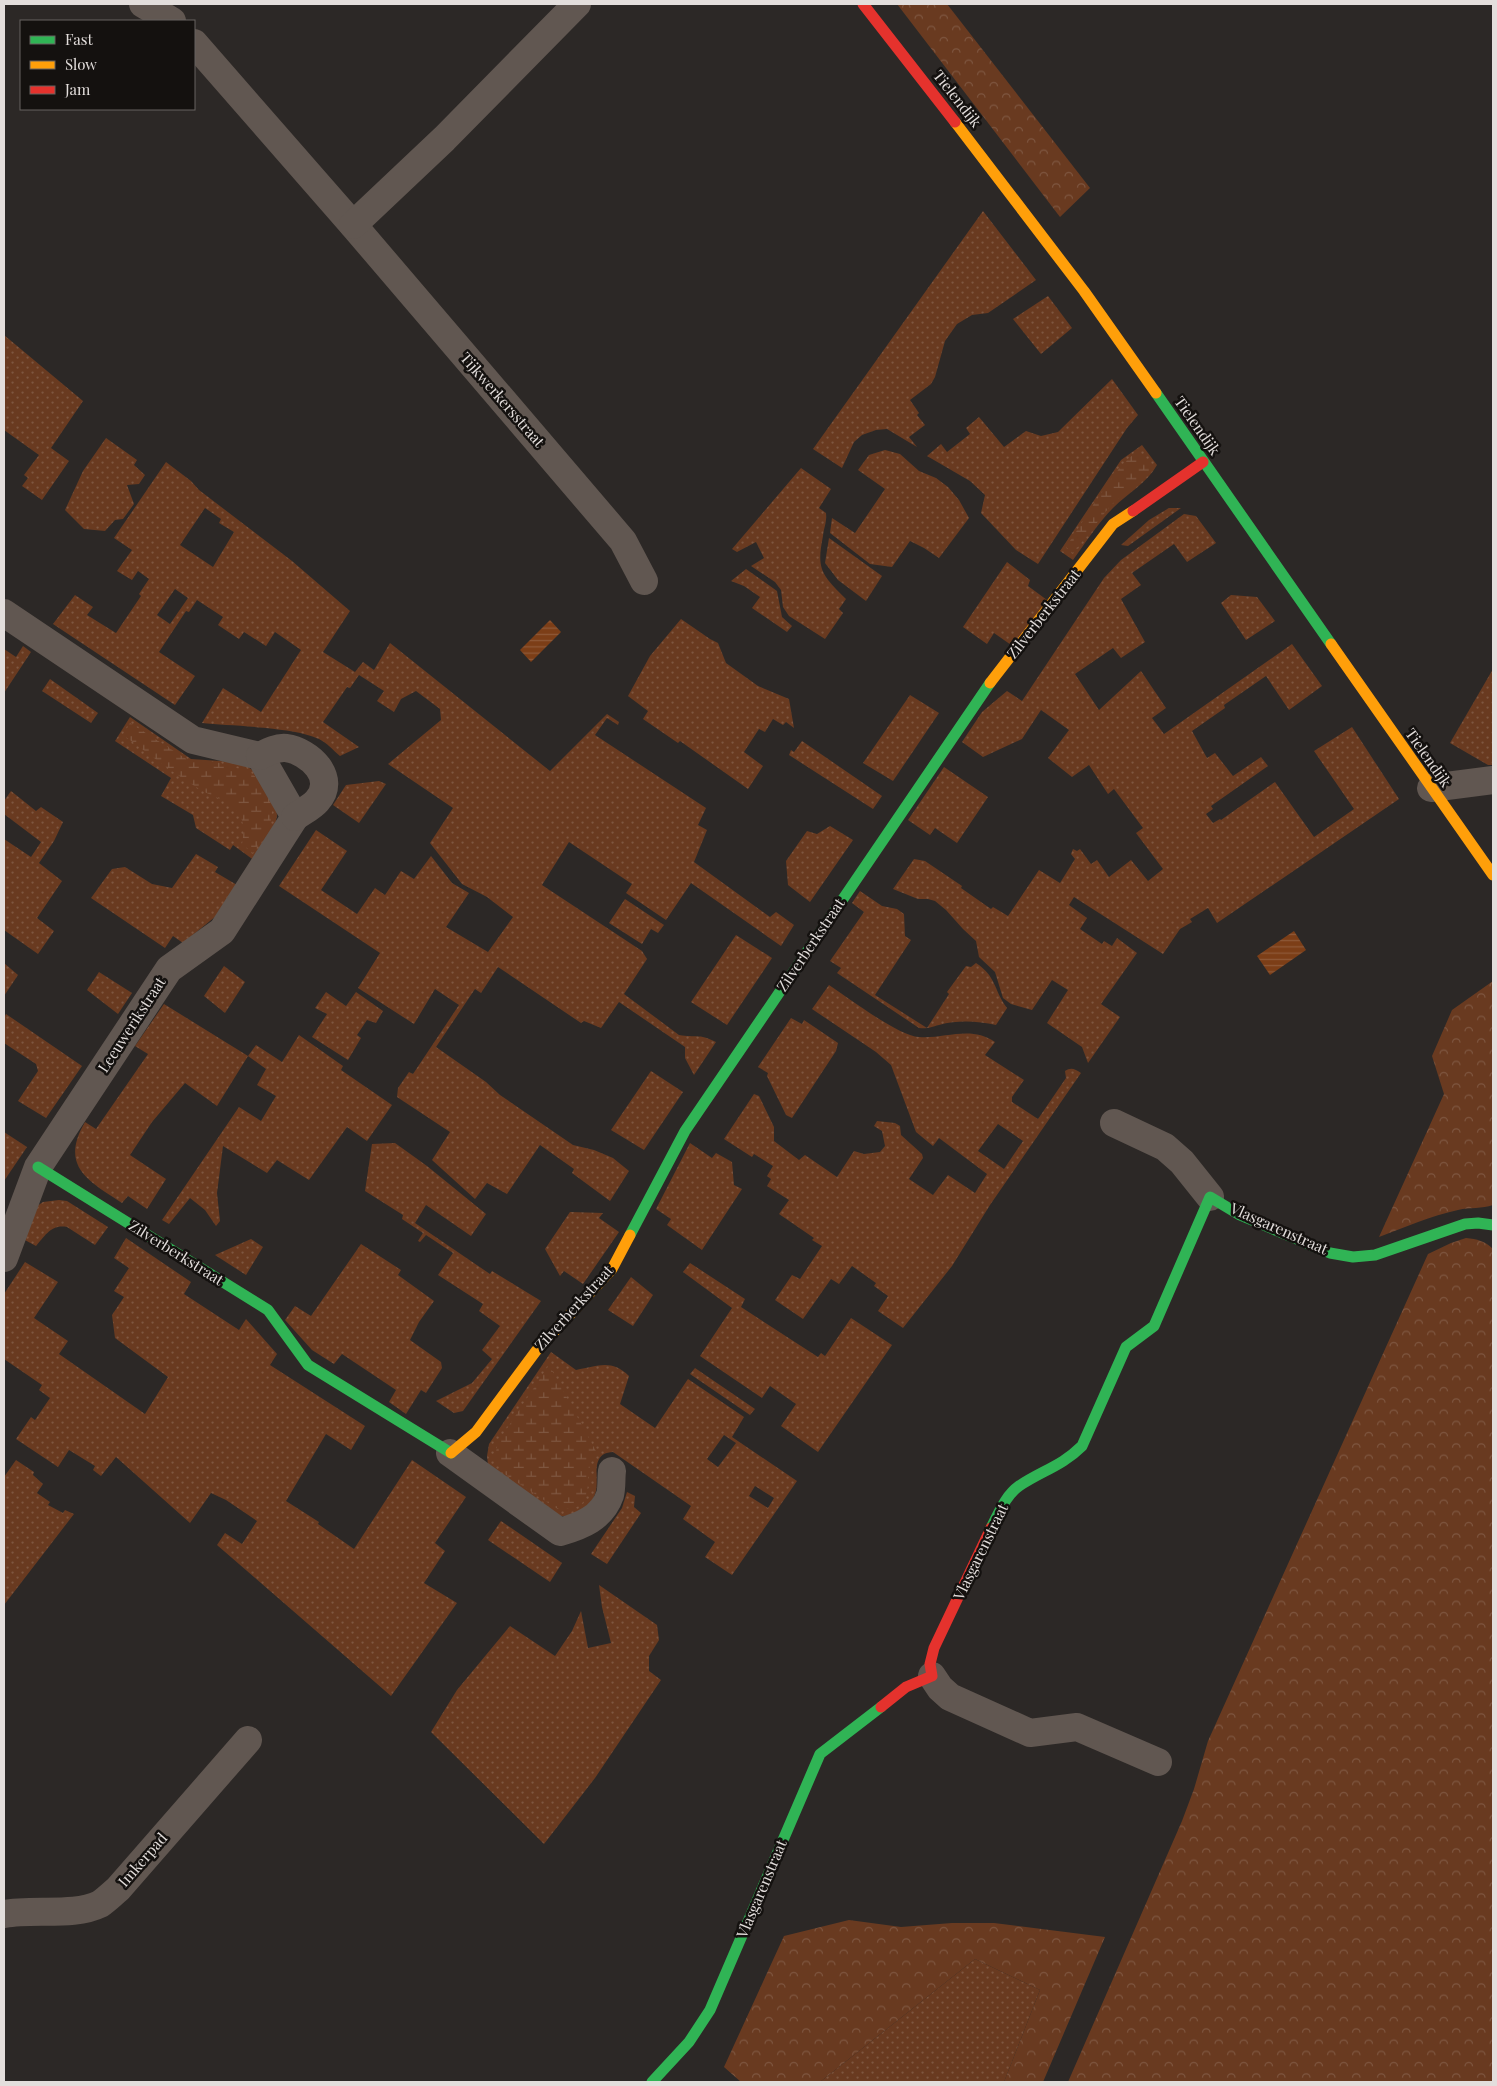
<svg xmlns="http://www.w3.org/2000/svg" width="1497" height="2086" viewBox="0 0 1497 2086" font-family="'Playfair Display',serif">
<defs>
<pattern id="grass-dots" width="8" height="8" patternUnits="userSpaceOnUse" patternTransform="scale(1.25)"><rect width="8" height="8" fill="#693a20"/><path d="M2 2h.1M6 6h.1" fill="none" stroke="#7e5640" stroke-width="1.8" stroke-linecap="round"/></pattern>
<pattern id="forest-crowns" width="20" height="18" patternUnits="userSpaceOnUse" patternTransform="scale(1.25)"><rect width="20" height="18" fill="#693a20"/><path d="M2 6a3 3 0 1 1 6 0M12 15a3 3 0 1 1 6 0" fill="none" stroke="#7e5640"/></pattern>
<pattern id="wetland-marsh" width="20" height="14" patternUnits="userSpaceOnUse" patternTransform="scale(1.25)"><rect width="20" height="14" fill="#693a20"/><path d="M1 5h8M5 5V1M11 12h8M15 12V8" fill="none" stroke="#7e5640"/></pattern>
<pattern id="water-rules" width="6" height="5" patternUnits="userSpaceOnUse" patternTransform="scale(1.25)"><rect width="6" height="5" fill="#7c3e17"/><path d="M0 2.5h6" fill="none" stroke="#8e5938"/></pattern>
</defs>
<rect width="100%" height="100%" fill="#2c2826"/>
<g fill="url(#grass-dots)" fill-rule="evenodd">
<path d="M983,211L1036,280L988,313L972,315L957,324L945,341L935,377L931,384L910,400L919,413L917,415L925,425L909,437L917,447L887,429L876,430L862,435L854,442L842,468L813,449Z"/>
<path d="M1048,296L1072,328L1041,354L1013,319Z"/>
<path d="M4,335L83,401L51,448L69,461L42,500L22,486L28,478L24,475L39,455L4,430Z"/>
<path d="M1112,379L1138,415L1127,428L1038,564L1016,550L981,513L985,495L970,481L927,456L941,444L947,452L970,434L966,428L979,417L1004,447L1026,431L1041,436L1058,432Z"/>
<path d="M106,438L137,460L134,465L145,475L139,484L127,485L134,504L123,519L115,520L105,531L84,529L65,510L83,471Z"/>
<path d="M1142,445L1157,465C1147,483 1128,493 1113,508C1098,523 1086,542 1073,560L1060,551L1121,460Z"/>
<path d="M885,450L900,454L919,471L936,478L948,487L959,500L969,518L939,558L924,548L910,541L892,567L870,564L830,533L832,518L855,533L885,489L858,470L869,455Z"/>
<path d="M166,462L191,481L199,490L292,561L350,611L323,652L355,672L363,662L374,670L390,643L550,771L607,714L619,722L618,725L607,718L595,735L706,808L698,825L707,830L694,862L770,917L776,912L794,925L781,946L691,883L666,920L626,893L632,884L569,842L542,885L642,951L647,959L624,994L679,1035C696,1038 698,1033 716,1042L694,1075L685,1058V1047L619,1002L601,1028L584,1021L581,1023L498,967L481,993L475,989L436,1047L486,1082L500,1095L573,1145L594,1150L613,1158L629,1171L610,1201L572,1173L574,1169L540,1145L507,1194L487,1183L475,1199L432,1160L450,1132L397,1097L398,1088L409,1072L413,1074L459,1005L435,989L414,1024L358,988L380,953L279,886L316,830L347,851L321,890L357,914L375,888L385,895L401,871L414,879L431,856L452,883L469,893L446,927L488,952L513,917L487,897L462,884L430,843L453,808L388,764L441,720L440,709L416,691L401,699L394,712L377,701L384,691L359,675L350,688L347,687L323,722L359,747L340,756C333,750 327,743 319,739C295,727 231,726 202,723L223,688L261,712L301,650L275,632L266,646L244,632L239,639L218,625L223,617L197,600L189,612L186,611L159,652L195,676L175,705L53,624L75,595L93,607L87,615L116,633L141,596L139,594L149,579L138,571L132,580L117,571L132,550L114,538ZM205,508L221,519L219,523L234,532L213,567L180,545ZM175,589L188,598L170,624L157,615Z"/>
<path d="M801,468L831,489L819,508L826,513C827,522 824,527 823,536C816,570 822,575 846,599L839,609L843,613L825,639L789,616L783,607L781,590L775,582L751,566L764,558L756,542L737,552L732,549Z"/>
<path d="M1169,508H1181L1128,546L1121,545L1149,520Z"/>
<path d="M1184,514L1196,516L1216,543L1187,562L1174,544L1132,573L1141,585L1121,599L1145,642L1121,658L1113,648L1075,674L1099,710L1141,671L1166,708L1152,718L1164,734L1292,644L1322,686L1289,710L1266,676L1224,705L1225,708L1192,731L1207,758L1215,753L1233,776L1261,757L1268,766L1211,806L1213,809L1206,814L1213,823L1220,819L1221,820L1275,782L1314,837L1354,809L1314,751L1352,727L1399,799L1217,923L1208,908L1190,919L1192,922L1180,929L1163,954L1074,897L1069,905L1087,918L1080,929L1102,944L1104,941L1112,946L1117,938L1137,953L1101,1004L1120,1017L1088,1063L1082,1047L1047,1023L1068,990L1052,980L1032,1010L1011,1004L1003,998L995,972L979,957L976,941L963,929L946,910L935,901L928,899H918L893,889L914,859L925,861L962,886L961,888L991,909L993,907L1008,916L1039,870L1060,883L1075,859L1071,854L1073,849L1077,851L1080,849L1091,864L1097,860L1109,877L1131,860L1148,881L1163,869L1136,833L1143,828L1114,789L1108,794L1089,765L1072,777L1048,758L1069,730L1041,710L1022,739L983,757L962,742L982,712L1007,691L1022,701L1104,578L1121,560Z"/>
<path d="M829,538L882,576L866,601L838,580L825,563Z"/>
<path d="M1007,562L1030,580L1028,586L1047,600L1014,647L994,633L987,644L963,627Z"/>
<path d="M746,569L777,591L782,617L792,626L787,632L752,608L760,597L744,586L731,581Z"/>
<path d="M1231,595L1257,597L1275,621L1246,640L1221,603Z"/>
<path d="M681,619L710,639L718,643L726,663L758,686L789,699L794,728L786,722L783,725L773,719L765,732L759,729L744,752L763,766L748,789L680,741L678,743L643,719L648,711L628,696L650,656Z"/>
<path d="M23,646L31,652L4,693V649L16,657Z"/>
<path d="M1493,669V765H1488L1450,743Z"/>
<path d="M50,679L98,713L91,723L42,691Z"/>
<path d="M910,695L939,713L893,781L863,763Z"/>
<path d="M130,717L191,759L235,762L248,767L264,778L276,805L277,816L274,830L255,861L233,845L230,850L196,828L193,815L161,796L171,778L115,741Z"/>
<path d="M802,741L882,796L873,809L789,755L791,750L794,752Z"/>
<path d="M944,767L988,797L957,843L935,828L930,835L908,820Z"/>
<path d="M379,781L386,784L359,823L333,805L346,785Z"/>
<path d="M11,791L36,811L41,807L63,822L54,841L39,863L62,881L37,918L54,931L38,954L4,930V839L31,857L41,842L4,814V801Z"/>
<path d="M830,826L853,840L810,902L788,885L786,861L807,831L817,834Z"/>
<path d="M196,854L218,867L215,872L237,885L221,912L183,943L173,936L165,948L91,898L112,869L125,867L152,884L172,888Z"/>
<path d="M860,891L882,906L897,909L904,914L905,936L911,940L875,995L927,1028L949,994L947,992L966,966L971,967L976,963C997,977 993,989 1007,1008L996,1025C977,1021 958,1020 939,1025C931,1027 928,1029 919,1028L837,973L841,968L830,961L864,912L852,903Z"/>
<path d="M625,899L664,925L658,933L651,929L642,944L609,923Z"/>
<path d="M736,935L772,958L727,1025L691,1002Z"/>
<path d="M4,963L18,975L4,996Z"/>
<path d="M224,966L245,982L225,1013L204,996Z"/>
<path d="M99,972L132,993L118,1014L87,990Z"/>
<path d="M829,985C849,998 898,1036 919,1037C945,1039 971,1025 995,1042L985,1055L1024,1080L1012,1097V1102L1038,1119L1066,1078L1065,1071C1071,1067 1075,1069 1081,1073L990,1205L952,1266L903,1328L878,1311L888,1296L874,1286L876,1283L852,1266L839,1284L831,1279L803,1319L775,1300L792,1275L800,1279L822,1246L812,1240L814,1238L779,1214L789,1200L767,1186L771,1179L767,1176L773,1166L754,1154L752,1157L724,1139L754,1094L759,1096L774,1127V1141L799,1160L805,1155L837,1177L854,1151L864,1154L880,1152L885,1146L882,1131L874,1126L877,1121L895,1123L900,1126L901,1135L922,1154L923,1158L909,1179L933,1195L948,1175L975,1193L987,1174L939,1138L933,1146L916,1132L891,1065L876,1052L812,1009ZM998,1124L1023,1141L1004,1169L978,1151Z"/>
<path d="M326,992L346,1006L356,992L383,1011L376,1023L367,1020L357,1035L361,1038L348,1060L312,1037L327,1014L315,1008Z"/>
<path d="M164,1004L248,1056L256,1045L282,1062L299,1035L343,1066L341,1070L392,1105L367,1141L347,1127L309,1180L277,1160L267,1173L223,1146L217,1193L220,1221L216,1226L205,1210L190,1198L169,1224L162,1220L239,1107L261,1121L276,1096L257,1085L266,1069L248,1056L217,1106L185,1083L152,1122L130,1155L166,1179L147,1209L128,1196L122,1203C89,1181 59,1167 85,1122L96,1129L148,1054L135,1046Z"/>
<path d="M6,1014L82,1066L46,1118L18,1101L38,1071L36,1064L4,1043V1018Z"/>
<path d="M791,1018L802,1024L804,1020L838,1043L836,1051L792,1118L786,1115L767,1076L768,1073L758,1067Z"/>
<path d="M651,1071L683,1092L644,1150L611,1130Z"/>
<path d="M4,1132L27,1147L4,1181Z"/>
<path d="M395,1143L427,1166L486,1214L471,1236L426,1205L415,1223L490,1274L492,1271L541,1301L463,1411L454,1413L436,1401L472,1383L492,1359L482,1350L500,1326L479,1311L483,1304L438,1275L453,1253L426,1235L420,1242L418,1241L423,1233L402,1219L403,1215L365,1191L372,1144Z"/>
<path d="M690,1143L712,1158L716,1153L732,1162L734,1185L742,1189L702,1250L667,1225L671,1219L656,1209Z"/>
<path d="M59,1200L67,1201L108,1227L95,1245L67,1227C51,1224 45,1236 36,1246L23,1239L37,1206L43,1202Z"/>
<path d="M570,1212L603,1213L599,1218L619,1232L583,1284L564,1271L560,1276L545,1249Z"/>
<path d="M126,1238L191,1282L184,1294L239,1330L246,1319L277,1354L270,1365L365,1426L351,1450L326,1434L286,1501L319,1522L318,1524L354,1549L412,1460L466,1497L435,1543L445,1551L424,1583L457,1603L391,1696L217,1545L225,1533L242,1544L257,1521L226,1500L211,1493L190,1523L116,1457L101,1476L93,1470L95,1466L69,1450L58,1467L16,1439L31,1417L35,1420L50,1398L39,1390L42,1385L4,1359V1294L25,1262L58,1282L34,1318L68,1341L59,1354L145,1414L168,1377L115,1338L112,1315L124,1297L114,1291L129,1268L114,1258Z"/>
<path d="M251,1239L263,1247L246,1275L215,1255Z"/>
<path d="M361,1244L401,1270L398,1275L434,1301L419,1322L410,1340L441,1362L442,1368L426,1393L421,1390L406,1414L389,1402L396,1390L342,1354L334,1364L312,1350L285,1320L295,1306L311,1316Z"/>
<path d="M690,1263L745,1299L741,1307L818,1357L821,1353L825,1356L851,1318L892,1345L818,1452L781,1426L796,1404L770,1386L762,1398L700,1356L732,1308L683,1272Z"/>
<path d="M631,1277L653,1295L633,1326L608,1310Z"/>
<path d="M551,1352L576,1370C599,1366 611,1359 629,1376L620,1404L655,1428L688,1379L744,1417L732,1437L797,1481L732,1575L705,1557L715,1542L683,1519L691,1506L613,1452C590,1453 599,1476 596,1491C592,1507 576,1517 560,1516L488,1465L487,1456L489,1444ZM724,1435L736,1443L718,1467L707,1459ZM755,1486L774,1498L768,1508L749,1496Z"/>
<path d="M695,1368L755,1409L750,1415L690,1374Z"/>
<path d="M16,1460L34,1472L33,1475L43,1484L37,1493L50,1502L48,1505L63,1513L65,1510L74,1514L4,1605V1477Z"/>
<path d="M627,1492L635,1496L634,1507L641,1513L607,1564L591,1554L622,1508Z"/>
<path d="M501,1521L562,1563L550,1582L488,1540Z"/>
<path d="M599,1585L657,1625L659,1640L649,1656V1671L661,1680L595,1778L544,1844L431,1732L457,1690L510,1626L555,1656L572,1631L581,1611L588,1648L611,1643L602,1607Z"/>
<path d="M975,1959L1040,1990L1004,2082H820Z"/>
</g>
<g fill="url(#forest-crowns)">
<path d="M897,4H947L1090,188L1060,217Z"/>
<path d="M1493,981V1205C1482,1209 1470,1207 1458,1210C1431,1216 1405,1227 1379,1237L1444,1094L1432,1056L1452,1010Z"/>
<path d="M1466,1238C1477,1239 1485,1241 1493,1249V2082H1068L1182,1821L1194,1789L1208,1741L1428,1254L1451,1243Z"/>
<path d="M849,1920L901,1927L952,1923H994L1105,1937L1043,2082H1004L1040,1990L975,1959L820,2082H741L724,2067L784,1936Z"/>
</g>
<g fill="url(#wetland-marsh)">
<path d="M1134,454L1141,455L1151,465L1148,474L1111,505L1073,553L1066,547C1081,525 1115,467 1134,454Z"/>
<path d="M130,723L188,760L216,762L240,769L254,775L270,800L272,811L270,827L253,853L242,844C244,833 245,821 237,811C228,800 213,797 201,790C174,774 148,753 123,735Z"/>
<path d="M549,1365L597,1453C577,1472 605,1515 556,1508L500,1471L495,1457L498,1442Z"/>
</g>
<g fill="url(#water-rules)">
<path d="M550,620L561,632L531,662L520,650Z"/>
<path d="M1294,931L1306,950L1270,975L1257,956Z"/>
</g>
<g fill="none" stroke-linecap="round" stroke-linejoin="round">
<g stroke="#615751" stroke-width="28">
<path d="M143,4L172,21"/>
<path d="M194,43L353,225L623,541L644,581"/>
<path d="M353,225L444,139L577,4"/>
<path d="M4,613L193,740L260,756L295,817L222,931L169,969L38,1167L4,1258"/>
<path d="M260,756C268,752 277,747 286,748C309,751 338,778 317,801C312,807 302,812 295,817"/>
<path d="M1431,788L1493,780"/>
<path d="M1114,1123L1165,1147L1182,1162L1210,1197"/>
<path d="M450,1453L560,1532C581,1526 602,1518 610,1495C612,1488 611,1478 612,1471"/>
<path d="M932,1676L940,1688L950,1697L1030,1733L1077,1727L1158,1762"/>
<path d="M4,1914C33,1908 74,1917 100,1904C106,1900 112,1894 118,1889L248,1740"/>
</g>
<g stroke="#30b455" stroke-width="11">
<path d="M1156,393L1331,644"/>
<path d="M38,1167L268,1310L308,1365L451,1453"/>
<path d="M630,1235L685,1131L990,683"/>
<path d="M991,1528C999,1513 1005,1496 1019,1486C1041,1471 1062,1466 1082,1446L1126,1347L1154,1326L1210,1197L1240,1215L1330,1253L1353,1257L1375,1255L1465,1224L1478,1223L1493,1225"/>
<path d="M652,2082L689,2042L710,2010L820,1754L881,1707"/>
</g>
<g stroke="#ff9f0a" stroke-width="11">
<path d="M955,122L1084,291L1156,393"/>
<path d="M1331,644L1493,875"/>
<path d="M990,683L1113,524L1133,511"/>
<path d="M451,1453L476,1432L536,1351L612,1269L630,1235"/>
</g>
<g stroke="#e5322d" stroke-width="11">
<path d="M863,4L955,122"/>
<path d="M1133,511L1203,462"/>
<path d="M881,1707L906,1687L932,1676L930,1664L934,1648L991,1528"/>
</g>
</g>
<g text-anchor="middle" stroke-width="5" stroke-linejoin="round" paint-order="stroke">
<g font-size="15" fill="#e3dedc" stroke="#14110f">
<text transform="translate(957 99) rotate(52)" y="5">Tielendijk</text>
<text transform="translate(502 400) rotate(49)" y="5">Tijkwerkersstraat</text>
<text transform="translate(1197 426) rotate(55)" y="5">Tielendijk</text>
<text transform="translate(1044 614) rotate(-52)" y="5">Zilverberkstraat</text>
<text transform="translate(1428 758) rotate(55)" y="5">Tielendijk</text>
<text transform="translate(811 945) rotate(-56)" y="5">Zilverberkstraat</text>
<text transform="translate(132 1025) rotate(-57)" y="5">Leeuwerikstraat</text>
<text transform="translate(1279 1229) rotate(24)" y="5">Vlasgarenstraat</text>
<text transform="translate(176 1253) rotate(32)" y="5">Zilverberkstraat</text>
<text transform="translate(574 1308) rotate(-48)" y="5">Zilverberkstraat</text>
<text transform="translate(981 1552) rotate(-64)" y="5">Vlasgarenstraat</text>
<text transform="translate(143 1860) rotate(-49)" y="5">Imkerpad</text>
<text transform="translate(762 1889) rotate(-67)" y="5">Vlasgarenstraat</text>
</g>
</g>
<rect width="1497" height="2086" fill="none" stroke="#e3dedc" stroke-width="10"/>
<rect x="20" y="20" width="175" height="90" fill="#14110f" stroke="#676361"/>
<rect x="30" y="36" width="25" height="8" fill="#30b455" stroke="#676361"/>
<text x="65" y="45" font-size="15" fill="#e3dedc">Fast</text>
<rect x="30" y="61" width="25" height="8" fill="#ff9f0a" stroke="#676361"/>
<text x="65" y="70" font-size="15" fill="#e3dedc">Slow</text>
<rect x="30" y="86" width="25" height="8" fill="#e5322d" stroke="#676361"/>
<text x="65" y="95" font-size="15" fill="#e3dedc">Jam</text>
</svg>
